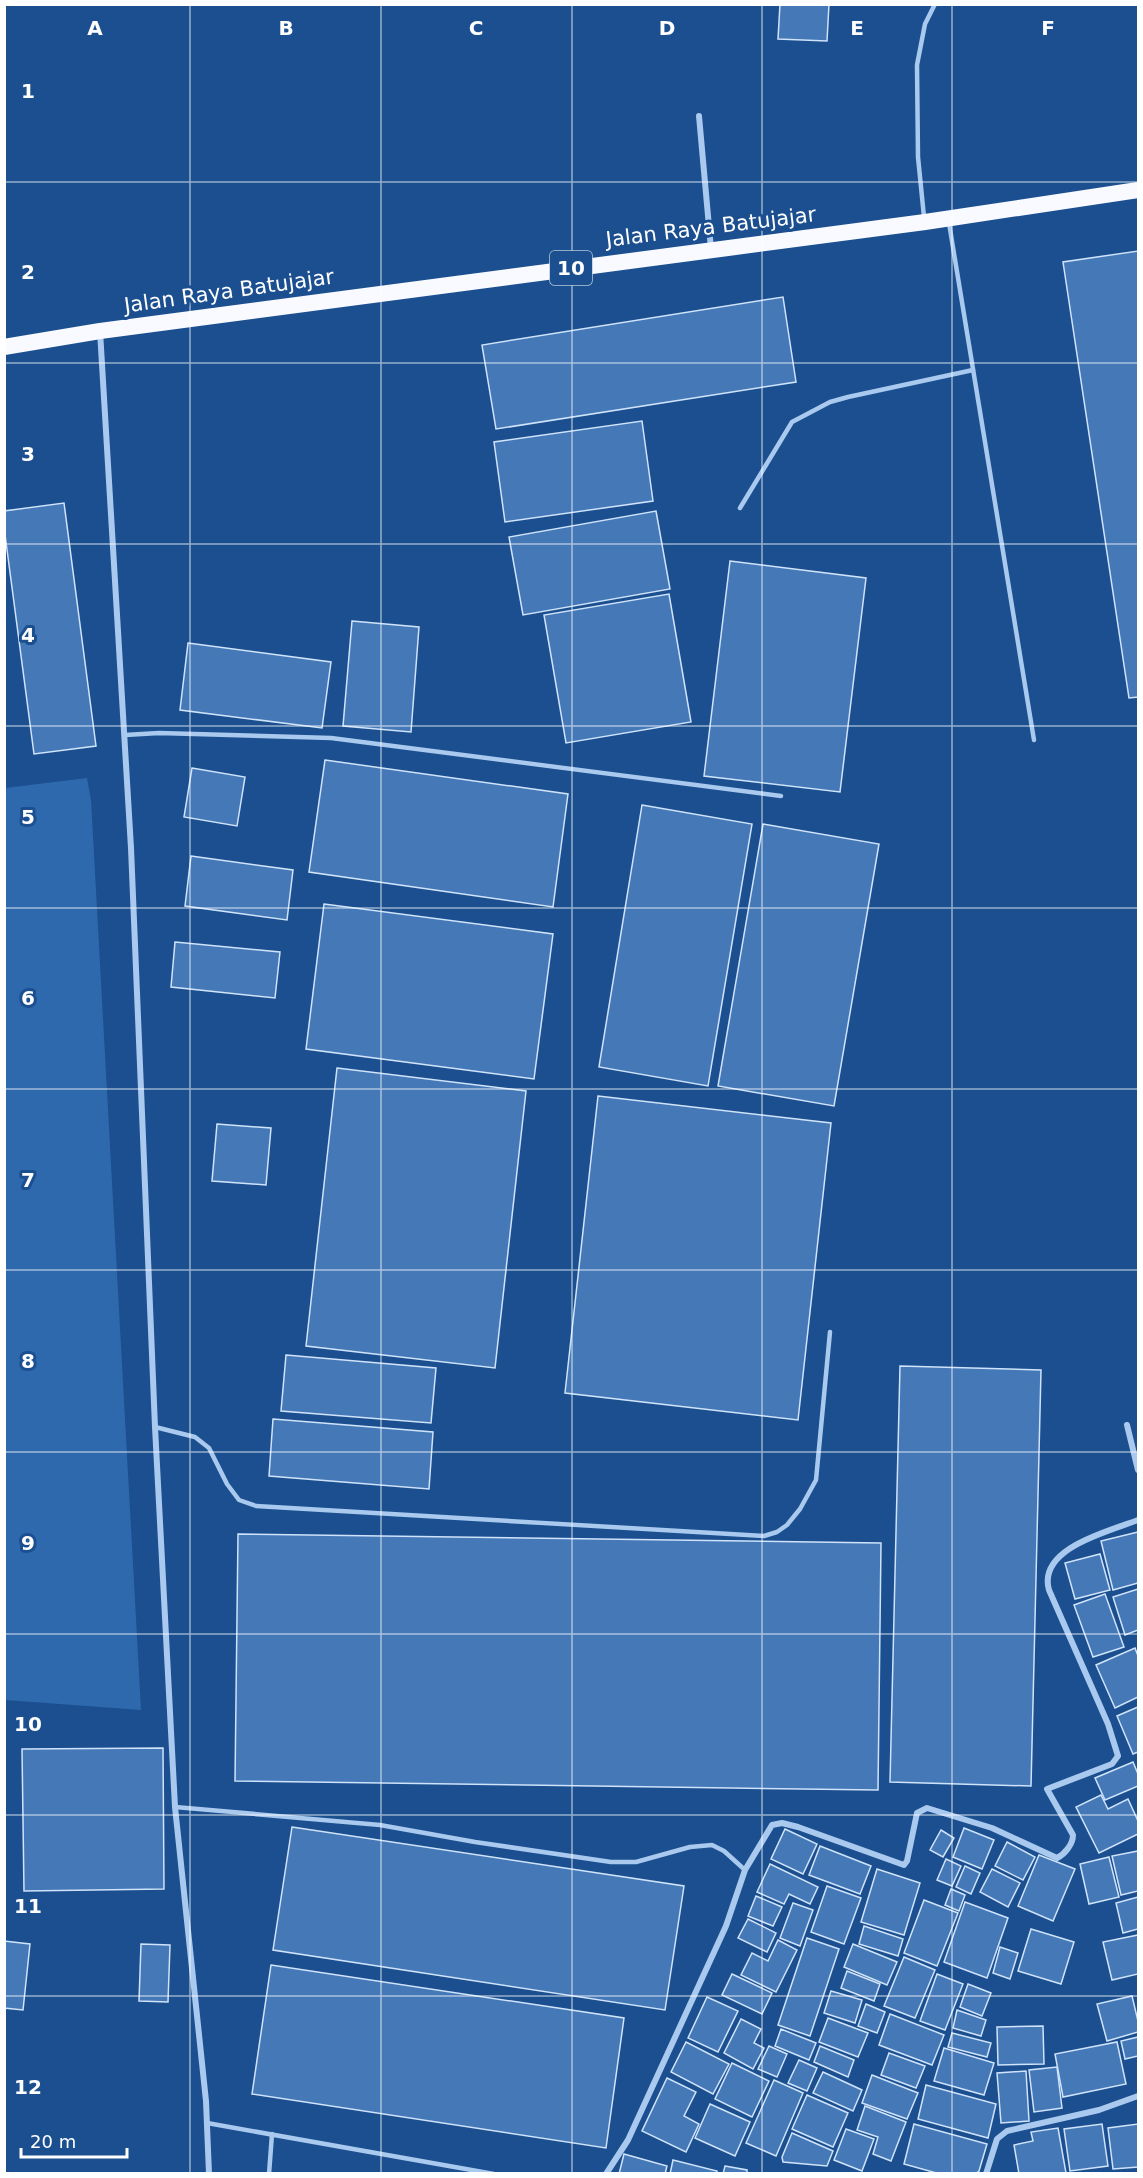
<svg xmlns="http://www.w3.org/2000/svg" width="1143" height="2178" viewBox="0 0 1143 2178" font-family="'DejaVu Sans',sans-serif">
<rect width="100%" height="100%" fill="#1b4f8f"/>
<path fill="#2e69ad" d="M87,778L91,800L141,1710L5,1700V788Z"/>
<g fill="#4478b7" stroke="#cfe3fa" stroke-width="1.5">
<path d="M780,4H829L827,41L778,39Z"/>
<path d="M1138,251V697L1129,698L1063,262Z"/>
<path d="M783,297L796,382L496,429L482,345Z"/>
<path d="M642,421L653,501L505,522L494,442Z"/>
<path d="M64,503L96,746L34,754L4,527V511Z"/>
<path d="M656,511L670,589L523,615L509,537Z"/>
<path d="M730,561L866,578L840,792L704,776Z"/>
<path d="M669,594L691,722L566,743L544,615Z"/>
<path d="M352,621L419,627L411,732L343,726Z"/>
<path d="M188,643L331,662L322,728L180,710Z"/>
<path d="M325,760L568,794L553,907L309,872Z"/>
<path d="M192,768L245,777L237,826L184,817Z"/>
<path d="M642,805L752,824L708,1086L599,1067Z"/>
<path d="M763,824L879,844L834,1106L718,1086Z"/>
<path d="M191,856L293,870L287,920L185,906Z"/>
<path d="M324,904L553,934L534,1079L306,1049Z"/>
<path d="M175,942L280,952L275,998L171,987Z"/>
<path d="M337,1068L526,1091L495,1368L306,1346Z"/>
<path d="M598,1096L831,1123L798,1420L565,1393Z"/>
<path d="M217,1124L271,1128L266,1185L212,1181Z"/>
<path d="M286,1355L436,1368L431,1423L281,1411Z"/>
<path d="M900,1366L1041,1370L1031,1786L890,1782Z"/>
<path d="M273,1419L433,1432L429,1489L269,1476Z"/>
<path d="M1138,1532V1583L1113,1590L1101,1541Z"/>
<path d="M238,1534L881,1543L878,1790L235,1781Z"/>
<path d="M1100,1554L1110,1590L1075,1599L1065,1563Z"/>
<path d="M1138,1589V1630L1125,1635L1113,1597Z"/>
<path d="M1105,1594L1124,1647L1093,1657L1074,1605Z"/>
<path d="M1135,1648L1138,1656V1697L1115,1708L1096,1665Z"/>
<path d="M1138,1707V1752L1133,1754L1117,1716Z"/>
<path d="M163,1748L164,1889L24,1891L22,1749Z"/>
<path d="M1133,1762L1138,1774V1786L1105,1800L1095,1778Z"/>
<path d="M1101,1795L1108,1809L1128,1799L1138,1821V1834L1099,1853L1076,1807Z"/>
<path d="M292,1827L684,1886L665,2010L273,1950Z"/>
<path d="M964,1828L994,1840L982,1869L953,1857Z"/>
<path d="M785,1829L817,1844L803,1874L771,1859Z"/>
<path d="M941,1830L954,1838L943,1857L930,1850Z"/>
<path d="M1007,1842L1035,1857L1023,1880L995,1866Z"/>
<path d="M820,1846L871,1866L860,1894L809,1875Z"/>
<path d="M1138,1851V1891L1121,1895L1112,1856Z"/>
<path d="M1039,1855L1075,1869L1053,1921L1018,1906Z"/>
<path d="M1109,1857L1119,1897L1089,1904L1080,1864Z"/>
<path d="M946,1859L961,1866L952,1886L937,1880Z"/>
<path d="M770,1864L818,1887L810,1904L789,1894L784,1904L757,1892Z"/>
<path d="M965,1866L980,1873L971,1894L956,1887Z"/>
<path d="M877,1869L920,1883L904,1935L861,1922Z"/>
<path d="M992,1869L1020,1883L1008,1907L980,1892Z"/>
<path d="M827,1886L861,1898L844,1944L811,1932Z"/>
<path d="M951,1889L965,1895L959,1911L945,1905Z"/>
<path d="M756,1896L782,1907L773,1926L748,1916Z"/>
<path d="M1138,1897V1929L1123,1933L1116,1903Z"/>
<path d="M924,1900L958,1913L937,1966L904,1953Z"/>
<path d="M965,1902L1008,1918L987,1978L944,1962Z"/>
<path d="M793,1903L813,1910L800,1946L780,1938Z"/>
<path d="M748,1919L776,1933L767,1952L738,1938Z"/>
<path d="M864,1926L903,1939L898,1956L859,1944Z"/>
<path d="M1031,1929L1074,1942L1061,1984L1018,1971Z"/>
<path d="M1138,1935V1974L1112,1980L1103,1942Z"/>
<path d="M807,1938L839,1949L810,2036L778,2025Z"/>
<path d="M778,1940L797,1950L776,1992L741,1975L752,1953L768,1961Z"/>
<path d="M4,1941L30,1944L23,2010L4,2008Z"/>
<path d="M141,1944L170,1945L168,2002L139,2001Z"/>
<path d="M853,1944L897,1962L887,1985L844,1967Z"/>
<path d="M1000,1947L1018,1953L1010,1979L993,1973Z"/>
<path d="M904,1957L935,1970L915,2018L884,2006Z"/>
<path d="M271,1965L624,2018L606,2148L252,2094Z"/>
<path d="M847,1971L880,1984L874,2001L841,1988Z"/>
<path d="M732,1974L772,1993L762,2014L722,1995Z"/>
<path d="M937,1974L963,1984L945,2030L920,2021Z"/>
<path d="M968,1984L991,1993L982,2016L960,2007Z"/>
<path d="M831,1991L862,2000L855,2023L824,2013Z"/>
<path d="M1132,1996L1138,2021V2032L1107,2041L1097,2004Z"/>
<path d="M707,1997L738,2011L718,2052L688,2038Z"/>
<path d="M866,2004L885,2012L877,2033L858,2026Z"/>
<path d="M957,2010L986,2020L981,2036L953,2028Z"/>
<path d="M890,2014L944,2035L932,2065L879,2045Z"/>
<path d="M828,2018L868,2033L858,2057L819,2042Z"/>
<path d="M741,2019L761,2029L754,2043L764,2048L753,2069L724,2053Z"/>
<path d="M1043,2026L1044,2064L998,2065L997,2027Z"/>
<path d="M781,2029L816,2043L809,2060L775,2046Z"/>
<path d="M952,2033L991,2043L987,2057L948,2047Z"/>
<path d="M1138,2037V2056L1125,2059L1121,2041Z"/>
<path d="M686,2042L729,2064L713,2094L671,2072Z"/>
<path d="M1117,2042L1126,2084L1063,2097L1055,2054Z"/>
<path d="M769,2046L787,2054L777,2077L758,2069Z"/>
<path d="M820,2046L854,2060L848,2077L814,2062Z"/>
<path d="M944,2048L994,2063L984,2095L934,2081Z"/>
<path d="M889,2053L925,2066L916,2088L881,2075Z"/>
<path d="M799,2060L817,2068L807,2091L788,2083Z"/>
<path d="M732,2063L769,2081L752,2117L715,2099Z"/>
<path d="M1057,2067L1062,2108L1034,2112L1029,2070Z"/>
<path d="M1026,2071L1029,2121L1001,2123L997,2073Z"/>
<path d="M823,2072L862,2090L853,2111L813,2093Z"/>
<path d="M872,2075L918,2093L907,2119L862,2103Z"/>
<path d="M667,2078L696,2092L684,2116L699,2124L686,2152L642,2131Z"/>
<path d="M774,2080L803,2093L776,2156L746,2143Z"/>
<path d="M926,2085L996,2104L988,2138L918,2119Z"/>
<path d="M807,2095L848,2113L833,2147L792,2129Z"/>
<path d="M710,2104L750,2122L735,2156L695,2138Z"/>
<path d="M865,2106L906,2122L891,2161L873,2154L878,2137L857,2130Z"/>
<path d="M914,2124L987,2144L979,2171L975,2174H940L904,2164Z"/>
<path d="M1102,2124L1108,2166L1070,2171L1064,2129Z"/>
<path d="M1138,2124V2167L1113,2169L1108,2128Z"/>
<path d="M1058,2128L1066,2173L1019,2174L1014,2145L1033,2141L1031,2132Z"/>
<path d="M846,2129L874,2139L862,2171L834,2160Z"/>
<path d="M792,2133L833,2151L827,2166L783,2162L782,2157Z"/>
<path d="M624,2154L667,2166L665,2174H619Z"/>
<path d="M673,2160L717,2171V2174H670Z"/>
<path d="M725,2166L747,2170V2174H723Z"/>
</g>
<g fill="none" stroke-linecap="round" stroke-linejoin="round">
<g stroke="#a9c9ee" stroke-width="4.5">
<path d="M924,217L918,157L917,65L925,24L935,4"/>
<path d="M949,223L1034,740"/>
<path d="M740,508L792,422L830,402L848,397L973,370"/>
<path d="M125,735L159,733L331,738L781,796"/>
<path d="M155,1427L195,1437L209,1448L227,1484L239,1500L256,1506L764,1536L777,1532L787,1525L800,1509L816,1480L830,1332"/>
<path d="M175,1807L380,1825L475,1842L611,1862H636L690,1847L712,1845L724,1851L745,1870"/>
<path d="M207,2123L494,2174"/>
<path d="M269,2174L272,2134"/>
</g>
<g stroke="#a9c9ee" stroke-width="6">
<path d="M699,116L711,249"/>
<path d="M100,331L131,848L155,1427L175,1807L206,2101L209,2174"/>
<path d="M1127,1425L1138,1470"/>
<path d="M606,2174L628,2140L726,1926L745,1870L772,1825L782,1823L798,1827L904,1865L907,1861L917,1813L927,1808L992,1828L1057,1858C1065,1854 1073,1844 1073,1835L1047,1789L1112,1764L1118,1756L1108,1724L1049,1590C1037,1548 1110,1531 1138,1520"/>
<path d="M986,2174L997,2139L1007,2131L1099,2110L1138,2096"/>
</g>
<path stroke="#f8faff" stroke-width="16" d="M4,347L100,331L925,222L1138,190"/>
</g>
<path fill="none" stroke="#fff" stroke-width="1.5" stroke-opacity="0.55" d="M190,4V2174M381,4V2174M572,4V2174M762,4V2174M952,4V2174M4,182H1138M4,363H1138M4,544H1138M4,726H1138M4,908H1138M4,1089H1138M4,1270H1138M4,1452H1138M4,1634H1138M4,1815H1138M4,1996H1138"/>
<g text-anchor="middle" stroke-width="6" stroke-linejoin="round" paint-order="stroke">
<rect fill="#1b4f8f" stroke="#bbcadd" stroke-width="1.5" x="550" y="251" width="42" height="34" rx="4.5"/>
<g font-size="20" font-weight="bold" fill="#fff">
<text x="571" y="275">10</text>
</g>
<g font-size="21" fill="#fff" stroke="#1b4f8f">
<text transform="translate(711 227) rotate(-7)" y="7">Jalan Raya Batujajar</text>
<text transform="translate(229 291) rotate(-8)" y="7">Jalan Raya Batujajar</text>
</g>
</g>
<g font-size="20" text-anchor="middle" font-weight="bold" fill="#fff" stroke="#1b4f8f" stroke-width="6" stroke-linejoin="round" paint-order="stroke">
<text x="95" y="35">A</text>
<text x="286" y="35">B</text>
<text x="476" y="35">C</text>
<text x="667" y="35">D</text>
<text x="857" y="35">E</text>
<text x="1048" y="35">F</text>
<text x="28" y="98">1</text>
<text x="28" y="279">2</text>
<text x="28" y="461">3</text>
<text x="28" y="642">4</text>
<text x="28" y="824">5</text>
<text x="28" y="1005">6</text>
<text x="28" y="1187">7</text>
<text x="28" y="1368">8</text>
<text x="28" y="1550">9</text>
<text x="28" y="1731">10</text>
<text x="28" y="1913">11</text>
<text x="28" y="2094">12</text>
</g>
<rect width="1143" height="2178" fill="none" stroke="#ffffff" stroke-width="12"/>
<path d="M21 2148v9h106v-9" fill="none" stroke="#ffffff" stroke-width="3"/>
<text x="30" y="2148" font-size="18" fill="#ffffff" stroke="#1b4f8f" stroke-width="4.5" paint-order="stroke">20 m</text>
</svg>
